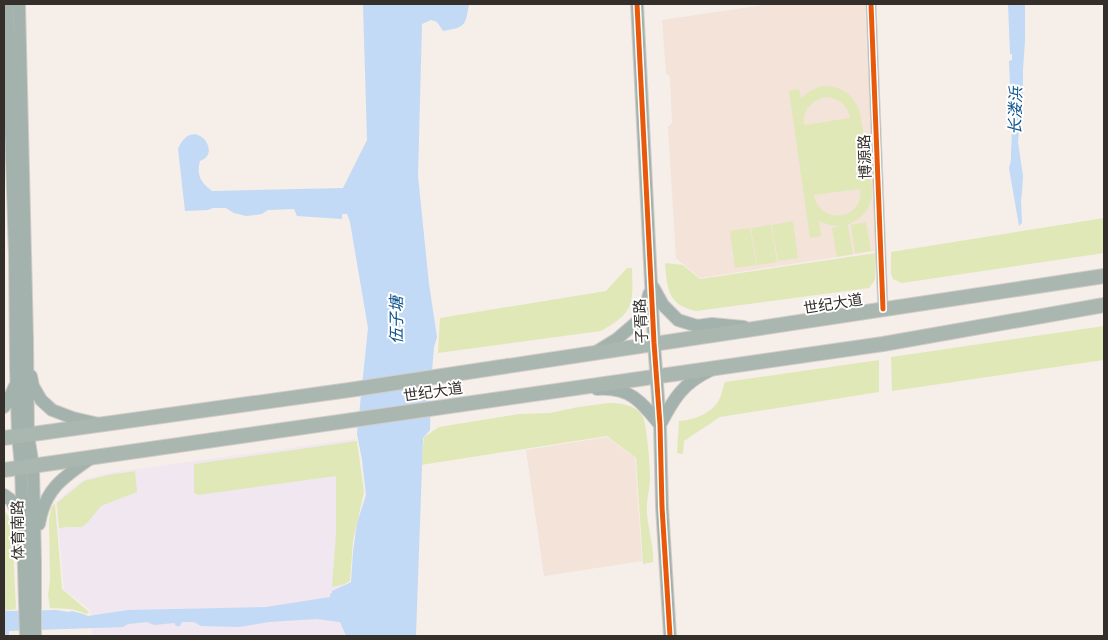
<svg xmlns="http://www.w3.org/2000/svg" width="1108" height="640" viewBox="0 0 1108 640" font-family="'Noto Sans','Noto Sans SC',sans-serif">
<rect width="100%" height="100%" fill="#f6eee9"/>
<g fill="#f3e3d9">
<path d="M771,4H865L876,251L700,278L676,258L668,127L672,123L670,77L666,73L662,20Z"/>
<path d="M607,437L635,458L642,561L544,576L526,450Z"/>
</g>
<path fill="#f0e7f1" d="M355,439L358,464L363,495L342,591L341,617L344,636H92L91,611L64,589L56,503L68,491L84,480L108,473Z"/>
<g fill="#e0e8b8" fill-rule="evenodd">
<path d="M822,86C840,85 855,95 860,113L872,189C873,207 863,219 846,225L848,226L853,254L837,257L832,228L841,226L830,225L819,221L821,236L810,238L789,91L799,89L801,98L810,91ZM826,97C839,98 848,105 850,118L804,125C802,110 812,100 826,97ZM860,189C865,218 823,227 814,197V195Z"/>
<path d="M1104,218V253L902,283L893,279L891,274V252Z"/>
<path d="M793,221L798,258L778,261L772,225Z"/>
<path d="M866,222L871,251L855,253L851,225Z"/>
<path d="M771,225L777,262L757,265L751,228Z"/>
<path d="M750,228L756,265L735,268L730,231Z"/>
<path d="M876,253L875,280L869,288L696,311C668,305 667,289 665,263L683,265L700,279Z"/>
<path d="M627,268H632C633,304 635,312 601,331L438,353L440,318L606,291Z"/>
<path d="M1104,326V360L892,391L891,357Z"/>
<path d="M879,360V392L720,417L684,441L683,454L677,453L679,421C695,420 713,413 720,398C722,393 723,387 725,382Z"/>
<path d="M609,403C620,403 637,405 643,417C647,426 650,466 650,478C650,489 646,500 647,513C648,530 654,545 653,562L643,564L636,458L607,436L421,465L424,437L439,427L519,414L550,413L578,407Z"/>
<path d="M357,441L364,492L353,541L350,581L345,584L332,587L336,533V476L198,495L194,493V464Z"/>
<path d="M135,471L137,492L101,506L87,523L82,527H68L59,528L57,503L84,481L108,475Z"/>
<path d="M55,503L62,589L89,612L87,614L71,609L50,608L48,595L50,580L49,520L51,508Z"/>
<path d="M4,511L8,516L12,528L16,609L7,610L4,608Z"/>
</g>
<g fill="#c2daf5">
<path d="M363,4H469C465,26 466,27 443,31L437,22L431,20L422,24L418,176L429,284L437,337L434,347L431,384L430,430L423,438L416,636H346L340,622L316,619L269,622L239,627L201,626L194,622H182L180,626H176L174,623L154,625L147,622L128,624L123,627L9,631V636H4V609L7,611L56,610L69,612L72,611L83,614L88,616L128,610L266,607L330,597V594L332,593V591L345,585L351,582L353,552L357,523L366,495L362,460L357,434L368,328L350,222L347,214H342V219L297,216L294,209L268,210L262,214L255,215L246,216L234,213L226,208H213L208,210L185,211L178,149C193,113 224,153 200,161C196,175 201,183 212,191L343,188L367,140Z"/>
<path d="M1008,4H1025V41L1023,69V89L1018,142L1023,176L1022,192L1021,200L1022,223L1019,226L1009,168C1011,162 1011,160 1011,153C1013,122 1010,91 1009,61L1012,60V54H1010Z"/>
</g>
<g fill="none" stroke-linecap="round" stroke-linejoin="round">
<g stroke="#d2ccc8" stroke-width="11">
<path id="street" d="M871,4L883,309"/>
</g>
<g stroke="#d2ccc8" stroke-width="14">
<g id="secondary">
<path d="M7,4L15,254L16,369L18,436L21,467L26,636"/>
<path d="M19,4L27,338L28,435L33,466L35,561V636"/>
<path d="M637,4L654,343L660,425L662,507L670,636"/>
<path d="M653,287L663,305L678,320L697,326L712,324L744,327"/>
<path d="M596,352L617,339L639,320L646,306L649,294"/>
<path d="M31,376L33,386L41,400L52,410L73,418L99,424"/>
<path d="M597,389C630,387 641,401 660,425"/>
<path d="M4,407L7,403L15,386"/>
<path d="M660,425C674,398 683,383 711,370"/>
<path d="M4,495L11,500L21,519"/>
<path d="M39,524C45,488 64,477 91,458"/>
</g>
</g>
<g stroke="#d2ccc8" stroke-width="16">
<g id="primary">
<path d="M4,438L349,390L1104,276"/>
<path d="M4,470L883,344L1104,305"/>
</g>
</g>
<use href="#street" stroke="#a4b4ae" stroke-width="9"/>
<use href="#secondary" stroke="#a3b2ad" stroke-width="12"/>
<use href="#primary" stroke="#aab6b0" stroke-width="14"/>
<g stroke="#fff" stroke-width="8">
<g id="cycleway">
<path d="M637,4L654,343L660,425L662,507L670,636"/>
<path d="M871,4L883,309"/>
</g>
</g>
<use href="#cycleway" stroke="#e8590c" stroke-width="5"/>
</g>
<g text-anchor="middle" stroke-width="4" stroke-linejoin="round" paint-order="stroke">
<g font-size="15" fill="#342f2b" stroke="#fff">
<text transform="translate(865 157) rotate(-92)" y="5">博源路</text>
<text transform="translate(833 304) rotate(-9)" y="5">世纪大道</text>
<text transform="translate(641 321) rotate(-93)" y="5">子胥路</text>
<text transform="translate(433 392) rotate(-8)" y="5">世纪大道</text>
<text transform="translate(18 530) rotate(-91)" y="5">体育南路</text>
</g>
<g font-size="16" font-style="italic" fill="#0e548f" stroke="#fff">
<text transform="translate(1015 111) rotate(-89)" y="6">长溇浜</text>
<text transform="translate(396 320) rotate(-90)" y="6">伍子塘</text>
</g>
</g>
<rect width="1108" height="640" fill="none" stroke="#342f2b" stroke-width="10"/>
</svg>
